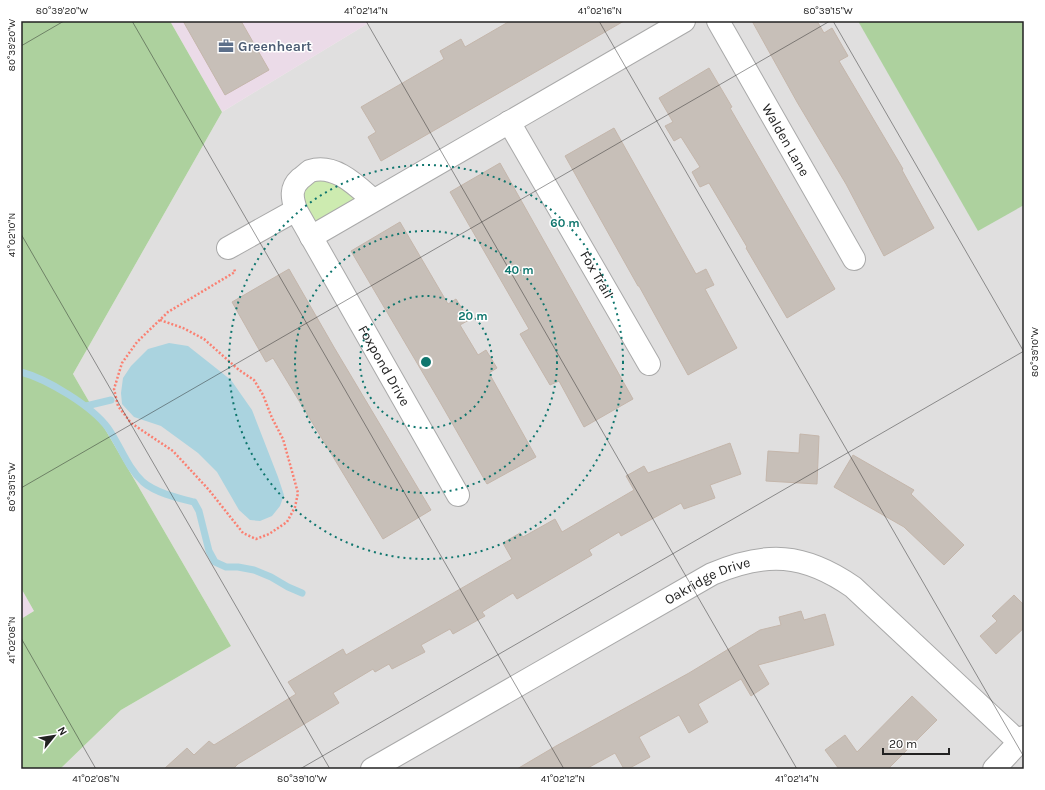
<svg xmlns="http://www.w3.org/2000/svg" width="1045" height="790" viewBox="0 0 1045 790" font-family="Karla,sans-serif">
<rect width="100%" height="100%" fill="#f2efe9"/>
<path fill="#e0dfdf" d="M372,21H1024V769H60L121,710L231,646L73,374L222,112Z"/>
<g fill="#ebdbe8">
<path d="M170,21H372L222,112Z"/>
<path d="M21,588L34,611L21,619Z"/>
</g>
<path fill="#cdebb0" d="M310,171L373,200L311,237L295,184Z"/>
<g fill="#add19e">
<path d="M21,21H170L222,112L73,374L231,646L121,710L60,769H21V619L34,611L21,588Z"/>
<path d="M858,21H1024V205L978,231Z"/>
</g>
<path fill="#aad3df" d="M169,343L188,346L231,380L252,410L278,477L284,495L280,506L272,516L260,521L250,520L239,510L217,472L198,453L161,426L134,417L122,404L121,393L123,378L131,366L148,349Z"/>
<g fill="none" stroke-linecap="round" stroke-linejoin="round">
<g stroke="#aad3df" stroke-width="7">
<path d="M21,372C47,379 92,406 108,428C120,445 127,467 143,482C156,493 178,498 194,502L199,511L209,551L215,562L226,567H238L254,570L271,577L288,587L302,593"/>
<path d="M86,406L111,400"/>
</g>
</g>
<g fill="#c7bfb8" stroke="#c4b6ab">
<path d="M183,21H241L269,70L225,95Z"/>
<path d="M510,21H624L381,161L368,137L376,132L361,107L444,59L440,51L461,39L465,47Z"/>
<path d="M752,21H817L824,33L832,28L848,56L839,61L903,169L902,170L934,228L884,256L846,184L797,102Z"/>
<path d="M709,68L732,107L730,108L835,289L787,318L746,248L747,247L709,183L700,187L692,172L700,167L681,137L674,141L665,126L673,122L659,98Z"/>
<path d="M614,128L696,274L706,269L714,285L705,289L737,348L688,375L639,286H638L565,156Z"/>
<path d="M500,163L633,399L584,427L559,381L550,385L520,334L529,329L450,192Z"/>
<path d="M400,222L448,304L456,299L469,320L460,325L478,355L486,350L497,368L489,373L536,457L487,484L440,402L351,251Z"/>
<path d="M289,269L335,349L431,510L383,539L273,358L266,362L232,302Z"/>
<path d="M800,434L819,436L817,484L766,481L768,451L799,453Z"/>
<path d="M730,443L741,474L710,485L715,498L684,509L681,503L621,536L619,532L589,550L592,555L517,599L513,593L482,612L485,616L453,634L450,629L421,645L425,652L392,669L389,664L375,672L373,669L333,693L339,703L238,764L233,769H164L187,748L194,755L209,741L214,745L296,694L288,682L343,649L346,655L512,559L503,543L520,533L523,537L555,519L562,532L634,490L626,476L644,466L648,473Z"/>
<path d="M853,455L914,490L911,494L964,545L944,565L904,527L834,487Z"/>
<path d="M1014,595L1024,605V628L996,654L980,636L997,621L992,616Z"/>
<path d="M801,611L804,620L825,614L834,645L758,665L769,684L751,696L741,679L698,704L708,722L689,733L679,715L639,737L650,757L628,769H624L615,753L586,769H517L556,746L689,673L760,630L781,625L779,617Z"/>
<path d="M912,696L937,720L888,769H839L825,750L845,735L857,752Z"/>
</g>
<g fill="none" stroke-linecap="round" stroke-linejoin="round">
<g stroke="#a9a9a9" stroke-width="24">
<g id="minor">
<path id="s1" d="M718,21L854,259"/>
<path id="s2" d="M509,122L649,364"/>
<path id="s3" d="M373,200C357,186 335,163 310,171C307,173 303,177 300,179C290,188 292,198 296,210L458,495"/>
<path d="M311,237L684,21"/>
<path d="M228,248L296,210"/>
<path id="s4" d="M372,769L712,574C766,551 804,553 853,587L1019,742"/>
<path d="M994,769L1024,737"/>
</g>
</g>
<path stroke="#fa8072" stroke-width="2.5" stroke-dasharray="2 2" stroke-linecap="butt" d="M160,320L183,328L204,339L239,370L254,380L263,395L272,418L283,439L298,493L295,507L287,522L269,534L256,539L243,533L209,490L173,451L131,423L118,406L114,389L122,363L137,342L168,312L235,272L234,268"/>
<use href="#minor" stroke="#fff" stroke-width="22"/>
</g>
<path fill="none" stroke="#222" stroke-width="1" stroke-opacity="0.45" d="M132,21L564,769M366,21L797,769M599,21L1024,757M833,21L1024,352M21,46L64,21M21,234L330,769M21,488L830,21M21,638L96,769M300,769L1024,351"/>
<g fill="none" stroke="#0f766e" stroke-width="2" stroke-dasharray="2 4">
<circle cx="426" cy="362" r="66"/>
<circle cx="426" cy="362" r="131"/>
<circle cx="426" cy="362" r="197"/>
</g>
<defs>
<g id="office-bare" transform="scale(1.2)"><path d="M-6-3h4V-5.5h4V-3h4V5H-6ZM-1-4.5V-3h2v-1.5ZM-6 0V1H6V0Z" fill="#5c6f8a" stroke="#fff" stroke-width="2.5" paint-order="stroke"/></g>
</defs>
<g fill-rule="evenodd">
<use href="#office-bare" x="226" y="46"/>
</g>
<g text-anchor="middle" stroke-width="3" stroke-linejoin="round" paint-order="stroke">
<g font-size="14" font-weight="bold" fill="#4e5e75" stroke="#fff" text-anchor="start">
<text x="238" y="51">Greenheart</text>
</g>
<g font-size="14" fill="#222" stroke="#fff">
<text dy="5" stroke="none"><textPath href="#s1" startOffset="137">Walden Lane</textPath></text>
<text dy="5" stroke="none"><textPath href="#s2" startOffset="176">Fox Trail</textPath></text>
<text dy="5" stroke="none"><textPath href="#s3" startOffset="298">Foxpond Drive</textPath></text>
<text dy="5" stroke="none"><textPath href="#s4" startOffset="385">Oakridge Drive</textPath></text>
</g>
</g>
<circle cx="426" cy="362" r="6" fill="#0f766e" stroke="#fff" stroke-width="2"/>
<g font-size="12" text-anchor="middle" font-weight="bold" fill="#0f766e" stroke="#fff" stroke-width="3" stroke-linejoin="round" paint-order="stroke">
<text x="565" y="227">60 m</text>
<text x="519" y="274">40 m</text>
<text x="473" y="320">20 m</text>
</g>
<rect width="1045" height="790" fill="none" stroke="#ffffff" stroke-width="44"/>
<g transform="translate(54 736) rotate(60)" stroke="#ffffff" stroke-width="3" paint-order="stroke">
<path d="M0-3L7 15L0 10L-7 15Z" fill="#222222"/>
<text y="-6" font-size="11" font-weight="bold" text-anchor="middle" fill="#222222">N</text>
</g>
<path d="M883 748v6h66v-6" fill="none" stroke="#222222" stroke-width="2"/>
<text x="889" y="748" font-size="12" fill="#222222" stroke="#ffffff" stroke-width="3" paint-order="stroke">20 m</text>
<rect x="22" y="22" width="1001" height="746" fill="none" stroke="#222" stroke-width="1.5"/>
<g font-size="10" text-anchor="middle" fill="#222">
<text x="62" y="14">80°39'20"W</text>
<text x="366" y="14">41°02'14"N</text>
<text x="600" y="14">41°02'16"N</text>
<text x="828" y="14">80°39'15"W</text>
<text transform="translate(11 45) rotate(-90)" y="4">80°39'20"W</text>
<text transform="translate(11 235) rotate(-90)" y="4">41°02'10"N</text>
<text transform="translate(1034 352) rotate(-90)" y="4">80°39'10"W</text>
<text transform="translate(11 487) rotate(-90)" y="4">80°39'15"W</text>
<text transform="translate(11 640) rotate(-90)" y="4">41°02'08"N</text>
<text x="96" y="782">41°02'08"N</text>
<text x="302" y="782">80°39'10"W</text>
<text x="563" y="782">41°02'12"N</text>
<text x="797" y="782">41°02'14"N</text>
</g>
</svg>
